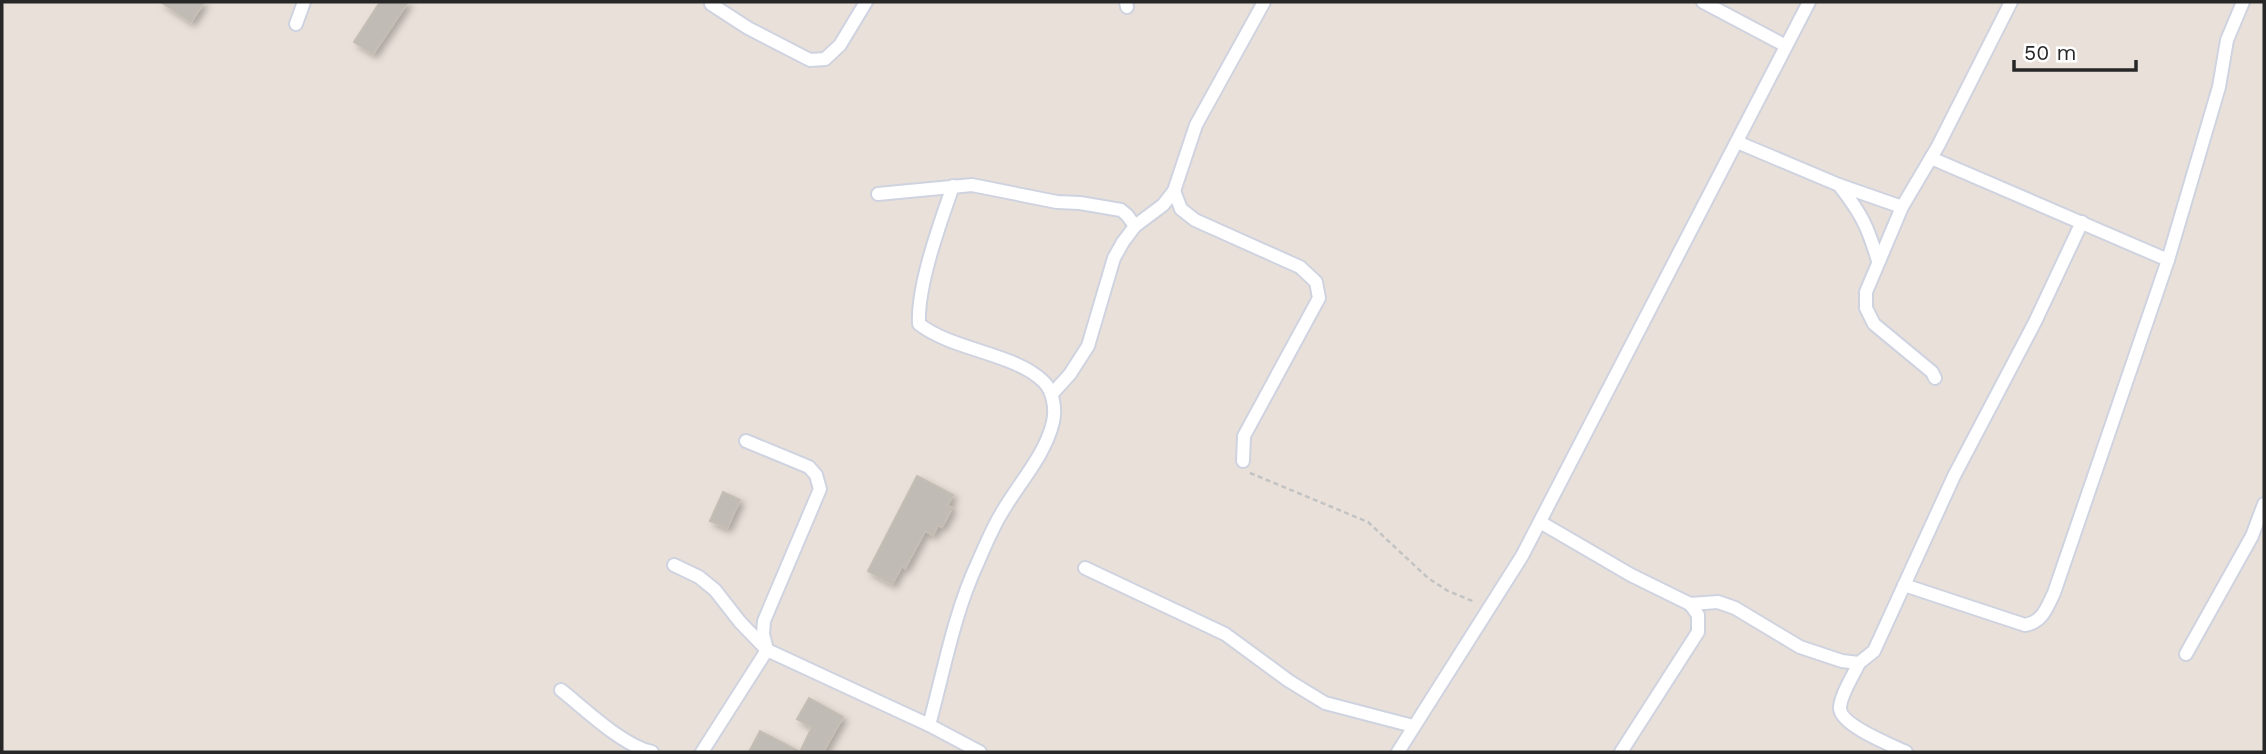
<svg xmlns="http://www.w3.org/2000/svg" width="2266" height="754" viewBox="0 0 2266 754" font-family="'Work Sans',sans-serif">
<defs>
<filter id="shadow"><feDropShadow dx="4" dy="4" stdDeviation="3.5" flood-color="#0004"/></filter>
</defs>
<rect width="100%" height="100%" fill="#e9e1d9"/>
<!-- building -->
<g fill="#c1bbb6" stroke="#c4bdb3" stroke-width="2" filter="url(#shadow)">
<polygon points="161,2 204,2 191,22"/>
<polygon points="380,2 408,2 373,54 354,42"/>
<polygon points="917,476 953,495 947,506 952,508 942,527 938,525 933,535 925,531 905,568 902,566 892,584 868,571"/>
<polygon points="723,492 740,500 727,528 710,521"/>
<polygon points="809,698 843,717 823,752 749,752 760,731 800,752 812,727 797,719"/>
</g>
<g fill="none" stroke-linecap="round" stroke-linejoin="round">
<defs>
<g id="minor">
<polyline points="1126,2 1127,7"/>
<polyline points="1703,2 1786,46"/>
<polyline points="711,4 748,28 810,60 825,59 840,45 866,2"/>
<polyline points="296,24 304,2"/>
<polyline points="1737,142 1839,185 1902,207"/>
<polyline points="1931,158 2168,260"/>
<path d="M1839,185C1861,213 1868,227 1878,261"/>
<polyline points="1174,191 1181,209 1195,220 1300,267 1316,282 1319,298 1244,436 1243,461"/>
<polyline points="878,194 972,185 1057,202 1080,203 1121,210 1127,215 1135,226"/>
<polyline points="1935,378 1932,372 1874,324 1866,308 1866,292 1902,207 1938,146 2011,2"/>
<polyline points="1052,394 1070,374 1088,346 1114,258 1123,242 1135,226 1163,205 1174,191 1196,125 1264,2"/>
<polyline points="1540,522 1631,575 1690,604 1698,615 1698,632 1621,752"/>
<polyline points="674,565 699,577 715,590 740,622 767,650 929,725 980,752"/>
<polyline points="1085,568 1225,634 1289,681 1325,703 1413,726"/>
<path d="M1904,585L2025,625C2043,622 2047,607 2054,593L2168,260L2219,87L2227,40L2243,2"/>
<polyline points="1690,604 1718,602 1735,608 1800,647 1842,661 1859,663 1874,651 1954,476 2035,322 2082,222"/>
<polyline points="2186,654 2252,536 2264,504"/>
<path d="M1859,663C1854,674 1840,696 1840,708C1840,725 1891,745 1906,752"/>
<path d="M561,690C585,709 623,746 652,752"/>
<path d="M929,725C944,671 954,613 978,562C985,546 992,529 1001,514C1018,484 1045,456 1053,422C1056,409 1053,391 1044,382C1015,353 954,351 919,324C917,286 940,223 953,186"/>
<polyline points="702,752 767,650 763,634 764,621 820,489 816,475 809,467 746,441"/>
<polyline points="1398,752 1522,556 1809,2"/>
</g>
</defs>
<!-- minor casing -->
<use href="#minor" stroke="#cfd3e0" stroke-width="16"/>
<!-- path -->
<polyline stroke="#c3c3c3" stroke-width="2.5" stroke-dasharray="5 3.5" stroke-linecap="butt" points="1250,473 1368,522 1428,578 1448,591 1475,602"/>
<!-- minor -->
<use href="#minor" stroke="#fff" stroke-width="12"/>
</g>
<!-- border -->
<rect width="2266" height="754" fill="none" stroke="#272727" stroke-width="7"/>
<!-- scale -->
<path d="M2014 60v10h122v-10" fill="none" stroke="#272727" stroke-width="3.5"/>
<text x="2024" y="60" font-size="21" fill="#272727" stroke="#ffffff" stroke-width="5" paint-order="stroke">50 m</text>
</svg>
